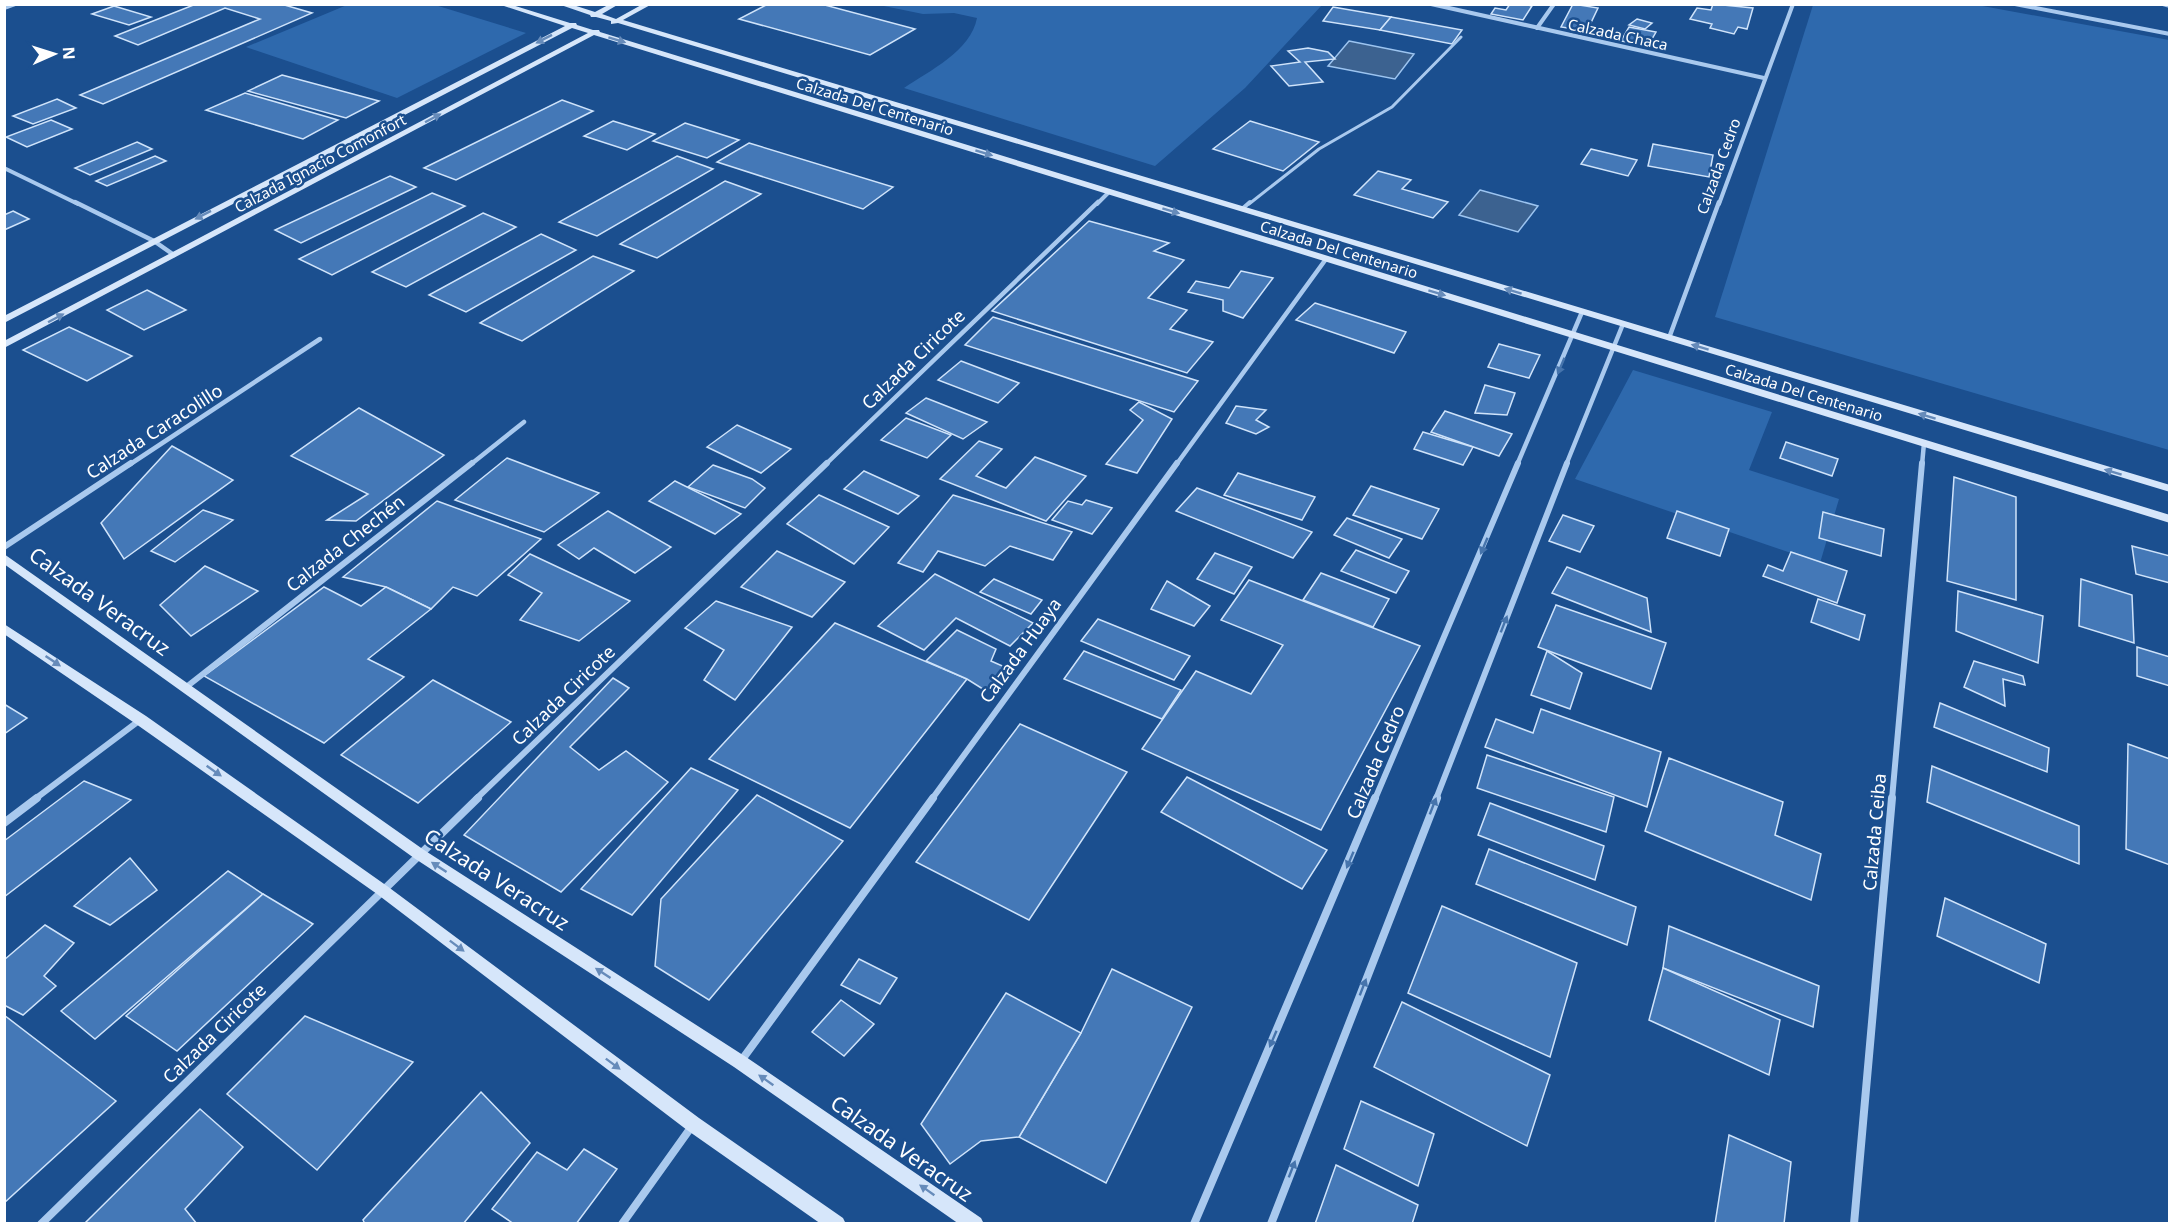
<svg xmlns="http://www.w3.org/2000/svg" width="2174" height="1228" viewBox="0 0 2174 1228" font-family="'Noto Sans',sans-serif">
<rect width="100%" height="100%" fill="#1b4f8f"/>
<!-- green -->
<g fill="#2e69ad">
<polygon points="347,5 435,5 526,33 397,98 246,47"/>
<path d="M879,5L1322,4V5L1245,88L1155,166L904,88C929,71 971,51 977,18L954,13L923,14Z"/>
<polygon points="1813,5 1977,5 2169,40 2169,450 1715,317"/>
<polygon points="1633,370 1772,412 1749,470 1839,499 1820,563 1575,479"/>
</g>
<!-- water -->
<g fill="#3c6290" stroke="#9cc4f0" stroke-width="1.5">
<polygon points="1349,41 1414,54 1395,79 1328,66"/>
<polygon points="1480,190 1538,206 1518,232 1459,215"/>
</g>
<!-- building -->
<g fill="#4478b7" stroke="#cfe3fa" stroke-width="1.5">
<polygon points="196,4 281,4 312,13 103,104 80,95 260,19 225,8 138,45 115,36"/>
<polygon points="768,4 821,4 915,29 870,55 739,19"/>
<polygon points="1510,4 1524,4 1532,6 1523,20 1491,14 1495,8 1506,10"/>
<polygon points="1573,4 1598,8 1587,31 1561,27"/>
<polygon points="1713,4 1753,8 1747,29 1738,27 1734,34 1710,28 1712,24 1690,19 1697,8 1711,10"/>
<polygon points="114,6 151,17 129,25 92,14"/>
<polygon points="1333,7 1391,17 1380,30 1323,21"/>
<polygon points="1391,17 1462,30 1452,44 1380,30"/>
<polygon points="1637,19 1652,23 1645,29 1629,25"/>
<polygon points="1629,27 1656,32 1648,46 1621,41"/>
<polygon points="1308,48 1328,52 1335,59 1305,62 1323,82 1289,86 1271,66 1300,62 1288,51"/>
<polygon points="282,75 379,101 346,118 248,91"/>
<polygon points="245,93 338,120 303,139 206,110"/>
<polygon points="57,99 76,108 33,124 13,116"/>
<polygon points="562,100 593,111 456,180 424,168"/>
<polygon points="51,120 72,129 27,147 6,137"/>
<polygon points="613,121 655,134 627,150 584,136"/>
<polygon points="1250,121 1319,142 1283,171 1213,149"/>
<polygon points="685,123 739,140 707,158 653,141"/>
<polygon points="137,142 152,149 90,175 75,168"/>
<polygon points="749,143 893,187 863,209 717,162"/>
<polygon points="1653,144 1713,155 1709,177 1648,166"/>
<polygon points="1591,149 1637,160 1628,176 1581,164"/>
<polygon points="155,156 166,161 107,186 96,181"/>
<polygon points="677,156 713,169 597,236 559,222"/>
<polygon points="1378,171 1411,180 1402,189 1448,202 1433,218 1354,195"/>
<polygon points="390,176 416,187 301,243 275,230"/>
<polygon points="725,181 761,194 657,258 620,244"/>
<polygon points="432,193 465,206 332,275 299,259"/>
<polygon points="13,211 29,219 4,230 4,215"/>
<polygon points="483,213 516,227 406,287 372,272"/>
<polygon points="1089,221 1169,243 1154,251 1184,260 1148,298 1187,310 1170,329 1213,342 1187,373 992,311"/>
<polygon points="541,234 576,250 466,312 429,295"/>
<polygon points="593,256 634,271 522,341 480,323"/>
<polygon points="1241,271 1273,278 1243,318 1223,311 1223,300 1188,292 1196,281 1229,288"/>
<polygon points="147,290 186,310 144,330 107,310"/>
<polygon points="1315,303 1406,332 1394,353 1296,320"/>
<polygon points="993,317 1198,381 1174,412 965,345"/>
<polygon points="69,327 132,356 87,381 23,350"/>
<polygon points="1499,344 1540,355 1529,378 1488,367"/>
<polygon points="961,361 1019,383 998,403 938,380"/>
<polygon points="1485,385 1515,393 1507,415 1475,413"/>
<polygon points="926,398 987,422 963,439 906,413"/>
<polygon points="1139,402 1172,419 1137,473 1106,464 1143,420 1130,410"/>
<polygon points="1236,406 1266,410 1256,420 1269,427 1256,434 1226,423"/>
<polygon points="359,408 444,455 356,521 327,520 368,494 291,456"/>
<polygon points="1445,411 1512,434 1499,456 1431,432"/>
<polygon points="906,418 951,435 927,458 881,440"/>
<polygon points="737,425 791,449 761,473 707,447"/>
<polygon points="1423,432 1473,447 1463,465 1414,449"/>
<polygon points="979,441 1002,449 976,476 1006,488 1035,457 1086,476 1046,521 940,479"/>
<polygon points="1786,442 1838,459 1832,476 1780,458"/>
<polygon points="172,446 233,480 124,559 101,523"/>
<polygon points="507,458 599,493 544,532 455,500"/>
<polygon points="713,465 752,479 765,488 745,508 688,487"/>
<polygon points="864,471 919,496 898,514 844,489"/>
<polygon points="1238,473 1315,497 1302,520 1224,495"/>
<polygon points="1954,477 2016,497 2016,600 1947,581"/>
<polygon points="675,481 741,514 715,534 649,501"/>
<polygon points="1371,486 1439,509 1422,539 1353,515"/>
<polygon points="1197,488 1312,532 1293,558 1176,511"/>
<polygon points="819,495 889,527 854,564 787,524"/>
<polygon points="953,495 1072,532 1053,560 1010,546 985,566 938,551 923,572 898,563"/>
<polygon points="1086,500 1112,508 1092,534 1052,520 1068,501 1082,505"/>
<polygon points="437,501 541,539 477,596 453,587 431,609 386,587 343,577"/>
<polygon points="203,510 233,520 175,562 151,551"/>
<polygon points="608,511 671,547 635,573 594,548 579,559 558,545"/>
<polygon points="1677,511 1729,529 1720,556 1667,538"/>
<polygon points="1823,512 1884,529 1881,556 1819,538"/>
<polygon points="1563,515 1594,526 1580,552 1549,541"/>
<polygon points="1347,518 1402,539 1389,558 1334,535"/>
<polygon points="2132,546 2170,556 2170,583 2136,574"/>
<polygon points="1356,550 1409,571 1396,593 1341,571"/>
<polygon points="777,551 845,582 812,617 741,587"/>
<polygon points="1791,552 1847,571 1837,603 1763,576 1768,565 1783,571"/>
<polygon points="1215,553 1252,567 1234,594 1197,579"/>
<polygon points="530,554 630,601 579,641 520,620 542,593 508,575"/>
<polygon points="205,566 258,591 191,636 160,605"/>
<polygon points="1567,567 1647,598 1651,632 1552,593"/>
<polygon points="1321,573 1389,599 1373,627 1303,600"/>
<polygon points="935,574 1033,623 1010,646 956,618 924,650 878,626"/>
<polygon points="994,579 1042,600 1031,614 980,592"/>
<polygon points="2081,579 2132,595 2134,643 2079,626"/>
<polygon points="1249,580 1420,646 1321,830 1142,749 1196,671 1251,694 1283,645 1221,620"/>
<polygon points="1167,581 1210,606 1194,626 1151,609"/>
<polygon points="324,587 361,606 386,587 431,609 368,659 404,677 324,743 204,676"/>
<polygon points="1958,591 2043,616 2038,663 1956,631"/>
<polygon points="1818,599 1865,615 1859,640 1811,622"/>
<polygon points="716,601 792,627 735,700 704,680 724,650 685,628"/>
<polygon points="1556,605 1666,643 1651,689 1538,647"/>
<polygon points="1098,619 1190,656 1174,680 1081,641"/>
<polygon points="835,623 967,679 850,828 709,759"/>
<polygon points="957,630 996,649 991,661 1007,668 986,691 967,679 926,661"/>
<polygon points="2137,647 2170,657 2170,686 2137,676"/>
<polygon points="1084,651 1181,690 1162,719 1064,679"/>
<polygon points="1547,651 1582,673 1570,709 1531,695"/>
<polygon points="1974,661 2023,676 2025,685 2003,679 2005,706 1964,687"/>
<polygon points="613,678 629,688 570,747 599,770 626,751 668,782 561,892 464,835"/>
<polygon points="433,680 511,722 418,803 341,755"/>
<polygon points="1940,703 2049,748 2047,772 1934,727"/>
<polygon points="4,704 27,718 4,734"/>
<polygon points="1541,709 1661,752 1647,807 1485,747 1496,719 1533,733"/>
<polygon points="1020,724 1127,772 1029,920 916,862"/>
<polygon points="2128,744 2170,759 2170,865 2126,849"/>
<polygon points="1487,755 1614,797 1606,832 1477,788"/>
<polygon points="1669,758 1783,802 1775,835 1821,854 1811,900 1645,831"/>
<polygon points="1932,766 2079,826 2079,864 1927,802"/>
<polygon points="691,768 738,790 632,915 581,889"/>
<polygon points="1187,777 1327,850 1302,889 1161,812"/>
<polygon points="84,781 131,800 4,897 4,841"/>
<polygon points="757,795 843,841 709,1000 655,966 661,899"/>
<polygon points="1490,803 1604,846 1595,880 1478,835"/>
<polygon points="1489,849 1636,907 1627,945 1476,884"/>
<polygon points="130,858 157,890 110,925 74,906"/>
<polygon points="228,871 263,894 95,1039 61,1011"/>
<polygon points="263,894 313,924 177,1051 126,1016"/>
<polygon points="1945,898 2046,944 2039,983 1937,936"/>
<polygon points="1442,906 1577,963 1550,1057 1408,993"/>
<polygon points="45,925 74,943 44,976 56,986 23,1015 4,1005 4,960"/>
<polygon points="1669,926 1819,986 1813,1027 1663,968"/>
<polygon points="859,959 897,978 880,1004 841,985"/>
<polygon points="1663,968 1780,1020 1769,1075 1649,1020"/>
<polygon points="1112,969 1192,1007 1106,1183 1019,1137 1081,1033"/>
<polygon points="1006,993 1081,1033 1019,1137 981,1141 950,1164 921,1124"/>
<polygon points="841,1000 874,1024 844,1056 812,1032"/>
<polygon points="1402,1002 1550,1075 1527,1146 1374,1067"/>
<polygon points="4,1015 116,1101 4,1203"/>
<polygon points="305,1016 413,1062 317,1170 227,1094"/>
<polygon points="481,1092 530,1143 463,1224 365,1224 363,1220"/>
<polygon points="1361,1101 1434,1134 1418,1186 1344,1149"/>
<polygon points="200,1109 243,1147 185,1209 197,1224 84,1224"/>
<polygon points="1729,1135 1791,1162 1784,1224 1715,1224"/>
<polygon points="584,1149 617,1169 576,1224 514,1224 492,1209 537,1152 567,1170"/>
<polygon points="1336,1165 1418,1205 1412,1224 1315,1224"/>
</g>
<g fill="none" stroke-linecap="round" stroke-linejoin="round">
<!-- lane-far1 -->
<polyline stroke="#a9c9ee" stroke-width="3" points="1249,204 1319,149 1392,107 1461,37"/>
<!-- lane -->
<polyline stroke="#a9c9ee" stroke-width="4" points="1242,209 1250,202"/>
<!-- street-far3 -->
<g stroke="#a9c9ee" stroke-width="4">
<polyline points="1431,4 1764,78"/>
<polyline points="2015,4 2170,34"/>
<polyline points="2163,4 2170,6"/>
<polyline points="4,8 15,4"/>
<polyline points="1537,28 1554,4"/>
<polyline points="4,168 78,204"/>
<polyline points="1097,204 1109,192"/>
<polyline points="1719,204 1793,4"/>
</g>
<!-- street-far2 -->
<g stroke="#a9c9ee" stroke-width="4.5">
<polyline points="75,202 154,241 174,255"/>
<polyline points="1669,338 1719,202"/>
<polyline points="129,465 320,339"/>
<polyline points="470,465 524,422"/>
<polyline points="825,465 1098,202"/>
<polyline points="1176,465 1326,259"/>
<polyline points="1517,465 1582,312"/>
<polyline points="1566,465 1623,324"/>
<polyline points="1922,465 1924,443"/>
</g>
<!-- street-far1 -->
<g stroke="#a9c9ee" stroke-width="6">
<polyline points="4,547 131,463"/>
<polyline points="185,688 472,463"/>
<polyline points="35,799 140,720"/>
<polyline points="476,799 827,463"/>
<polyline points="932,799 1177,463"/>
<polyline points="1375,799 1518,463"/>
<polyline points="1436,799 1567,463"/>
<polyline points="1892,799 1922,463"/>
</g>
<!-- street -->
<g stroke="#a9c9ee" stroke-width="8">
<polyline points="4,823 37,798"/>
<polyline points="741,1061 933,798"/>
<polyline points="41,1224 478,798"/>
<polyline points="622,1224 692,1126"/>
<polyline points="1194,1224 1375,798"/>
<polyline points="1271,1224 1437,798"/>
<polyline points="1854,1224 1892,798"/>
</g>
<!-- secondary -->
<g fill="#d6e6fa" fill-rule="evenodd">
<polygon points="498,4 509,4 570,23 576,23 577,25 593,30 599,30 600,32 2170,515 2170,523 594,35 4,348 4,341 588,33 572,28 4,323 4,316 565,26"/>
<polygon points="558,4 570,4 595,12 610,4 619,4 602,14 616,19 643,4 652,4 623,20 2170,485 2170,492 618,23 611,24 611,21 596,17 591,17 590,15"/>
<polygon points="4,554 424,850 746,1057 981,1218 984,1224 959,1224 734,1067 414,858 4,564"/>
<polygon points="4,624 146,716 387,886 699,1118 843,1218 846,1224 821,1224 687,1130 377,894 136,724 4,634"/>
</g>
</g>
<!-- one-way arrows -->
<defs><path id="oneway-solid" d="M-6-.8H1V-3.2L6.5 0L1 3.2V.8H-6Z" transform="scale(1.5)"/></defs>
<g fill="#668bba">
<use href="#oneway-solid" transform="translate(544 39) rotate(153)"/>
<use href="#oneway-solid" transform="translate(617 40) rotate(17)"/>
<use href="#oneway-solid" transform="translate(433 118) rotate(-28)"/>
<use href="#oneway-solid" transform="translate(984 153) rotate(17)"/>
<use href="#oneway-solid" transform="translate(1171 211) rotate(17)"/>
<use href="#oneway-solid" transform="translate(203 215) rotate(153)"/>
<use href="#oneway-solid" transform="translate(1513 291) rotate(-163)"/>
<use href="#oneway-solid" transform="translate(1437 293) rotate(17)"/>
<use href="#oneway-solid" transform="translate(56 318) rotate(-28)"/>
<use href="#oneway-solid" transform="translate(1700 347) rotate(-163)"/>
<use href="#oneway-solid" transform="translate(1927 416) rotate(-163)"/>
<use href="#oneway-solid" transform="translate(2113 472) rotate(-163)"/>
<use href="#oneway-solid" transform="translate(53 661) rotate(34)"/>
<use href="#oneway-solid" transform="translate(214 771) rotate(35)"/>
<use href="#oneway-solid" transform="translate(439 867) rotate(-147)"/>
<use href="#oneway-solid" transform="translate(457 946) rotate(37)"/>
<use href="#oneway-solid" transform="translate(603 973) rotate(-147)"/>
<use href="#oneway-solid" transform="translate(613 1064) rotate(37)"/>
<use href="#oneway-solid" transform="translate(766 1080) rotate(-145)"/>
<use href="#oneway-solid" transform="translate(927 1190) rotate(-145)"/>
</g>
<g fill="#4674ac">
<use href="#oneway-solid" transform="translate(1561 366) rotate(113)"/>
<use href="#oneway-solid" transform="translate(1484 546) rotate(113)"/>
<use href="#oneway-solid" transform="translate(1504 624) rotate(-69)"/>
<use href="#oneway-solid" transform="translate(1433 806) rotate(-69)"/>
<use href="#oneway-solid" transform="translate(1350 860) rotate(113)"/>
<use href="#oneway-solid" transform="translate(1363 987) rotate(-69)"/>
<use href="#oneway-solid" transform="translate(1273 1039) rotate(113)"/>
<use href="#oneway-solid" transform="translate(1292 1169) rotate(-69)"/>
</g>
<g text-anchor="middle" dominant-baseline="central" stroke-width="5" stroke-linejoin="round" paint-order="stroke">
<!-- far-street labels -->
<g font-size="15" fill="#fff" stroke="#1b4f8f">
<text transform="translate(1618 34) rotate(12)">Calzada Chaca</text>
<text transform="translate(875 106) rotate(17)">Calzada Del Centenario</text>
<text transform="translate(320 163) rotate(-28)">Calzada Ignacio Comonfort</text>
<text transform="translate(1718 166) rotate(-70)">Calzada Cedro</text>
<text transform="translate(1339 249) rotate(17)">Calzada Del Centenario</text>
<text transform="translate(1804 392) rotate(17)">Calzada Del Centenario</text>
</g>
<!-- street labels -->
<g font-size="18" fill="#fff" stroke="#1b4f8f">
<text transform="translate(913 359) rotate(-44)">Calzada Ciricote</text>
<text transform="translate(154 431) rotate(-33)">Calzada Caracolillo</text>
<text transform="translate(345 543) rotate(-38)">Calzada Chechén</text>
<text transform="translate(1020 650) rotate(-54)">Calzada Huaya</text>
<text transform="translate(563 695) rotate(-44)">Calzada Ciricote</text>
<text transform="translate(1375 762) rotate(-67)">Calzada Cedro</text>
<text transform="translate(1874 832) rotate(-85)">Calzada Ceiba</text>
<text transform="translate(214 1033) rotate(-44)">Calzada Ciricote</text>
</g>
<!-- near-street labels -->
<g font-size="21" fill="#fff" stroke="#1b4f8f">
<text transform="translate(100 601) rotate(36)">Calzada Veracruz</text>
<text transform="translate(497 879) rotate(33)">Calzada Veracruz</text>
<text transform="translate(902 1148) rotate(35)">Calzada Veracruz</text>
</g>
</g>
<!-- border -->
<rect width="2174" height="1228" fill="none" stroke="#ffffff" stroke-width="12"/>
<!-- north arrow -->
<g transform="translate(54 54) rotate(87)" stroke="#1b4f8f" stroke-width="4.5" paint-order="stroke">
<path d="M0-4.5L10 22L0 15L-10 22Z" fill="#ffffff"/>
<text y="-9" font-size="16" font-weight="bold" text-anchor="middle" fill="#ffffff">N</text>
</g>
</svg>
